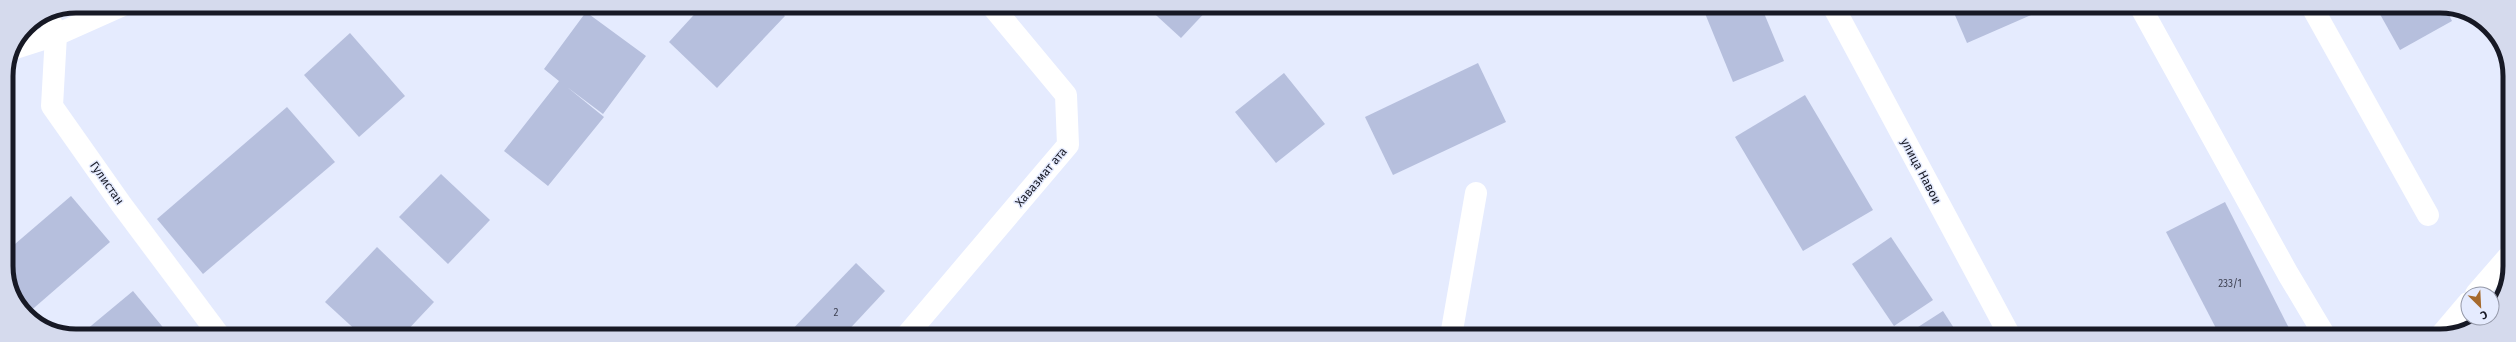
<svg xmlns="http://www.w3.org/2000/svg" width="2516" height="342" viewBox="0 0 2516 342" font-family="'Fira Sans',sans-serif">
<rect width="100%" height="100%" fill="#e5ebfe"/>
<!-- building -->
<g fill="#b6bfdd">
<polygon points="702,6 774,6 785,16 717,88 669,42"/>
<polygon points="1146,6 1211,6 1181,38"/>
<polygon points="1702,6 1761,6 1784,61 1733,82"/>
<polygon points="1951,6 2052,6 1967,43"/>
<polygon points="2376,7 2445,7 2452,21 2400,50"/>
<polygon points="586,12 646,56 603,114 567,87 604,117 548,186 504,151 559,81 544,69"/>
<polygon points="350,33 405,96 359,137 304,75"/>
<polygon points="1478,63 1506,122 1393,175 1365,117"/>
<polygon points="1284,73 1325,124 1276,163 1235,112"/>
<polygon points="1805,95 1873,210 1803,251 1735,137"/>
<polygon points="287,107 335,162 203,274 157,219"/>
<polygon points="441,174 490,220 448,264 399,217"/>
<polygon points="71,196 110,242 27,314 8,284 8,250"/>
<polygon points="2225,202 2293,336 2220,336 2166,232"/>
<polygon points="1891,237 1933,300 1894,326 1852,264"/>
<polygon points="377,247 434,302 402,336 361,335 325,302"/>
<polygon points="856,263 885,291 843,336 786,336"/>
<polygon points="133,291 166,331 160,335 80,335"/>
<polygon points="1943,311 1959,336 1904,336"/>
</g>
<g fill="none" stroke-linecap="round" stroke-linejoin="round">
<!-- minor -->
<g stroke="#fff" stroke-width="22">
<polyline points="1833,6 2010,336"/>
<polyline points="2140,6 2288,274 2325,336"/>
<polyline points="2312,7 2428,215"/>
<polyline points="47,13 56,35 52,106 121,204 219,335"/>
<polyline points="12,49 56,35 121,6"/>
<polyline points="2476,294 2509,256"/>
<polyline points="906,336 1068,145 1066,95 992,6"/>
<polyline points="1451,336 1476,193"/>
<polyline points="2440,336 2468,303"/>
</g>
</g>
<g text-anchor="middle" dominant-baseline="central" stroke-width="3" stroke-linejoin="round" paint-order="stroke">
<!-- number labels -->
<g font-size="10" fill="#3f4253">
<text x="2230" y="284">233/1</text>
<text x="836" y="313">2</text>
</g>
<!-- street labels -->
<g font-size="12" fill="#171925" stroke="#e5ebfe">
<text transform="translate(1921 171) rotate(62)">улица Навои</text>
<text transform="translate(1041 177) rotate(-50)">Хавазмат ата</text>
<text transform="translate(107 183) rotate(55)">Гулистан</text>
</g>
</g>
<!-- crop -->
<path d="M0 0H2516V342H0ZM76 13H2440A63 63 0 0 1 2503 76V266A63 63 0 0 1 2440 329H76A63 63 0 0 1 13 266V76A63 63 0 0 1 76 13Z" fill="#d5daed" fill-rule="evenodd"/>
<path fill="none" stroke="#171925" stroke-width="5" d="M76 13H2440A63 63 0 0 1 2503 76V266A63 63 0 0 1 2440 329H76A63 63 0 0 1 13 266V76A63 63 0 0 1 76 13Z"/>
<!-- north arrow -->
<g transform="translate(2480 306) rotate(156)"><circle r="19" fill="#e5ebfe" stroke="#9397a7"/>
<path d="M0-3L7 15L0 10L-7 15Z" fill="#a66a2d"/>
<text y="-6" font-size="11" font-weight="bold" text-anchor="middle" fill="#171925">С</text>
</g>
</svg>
